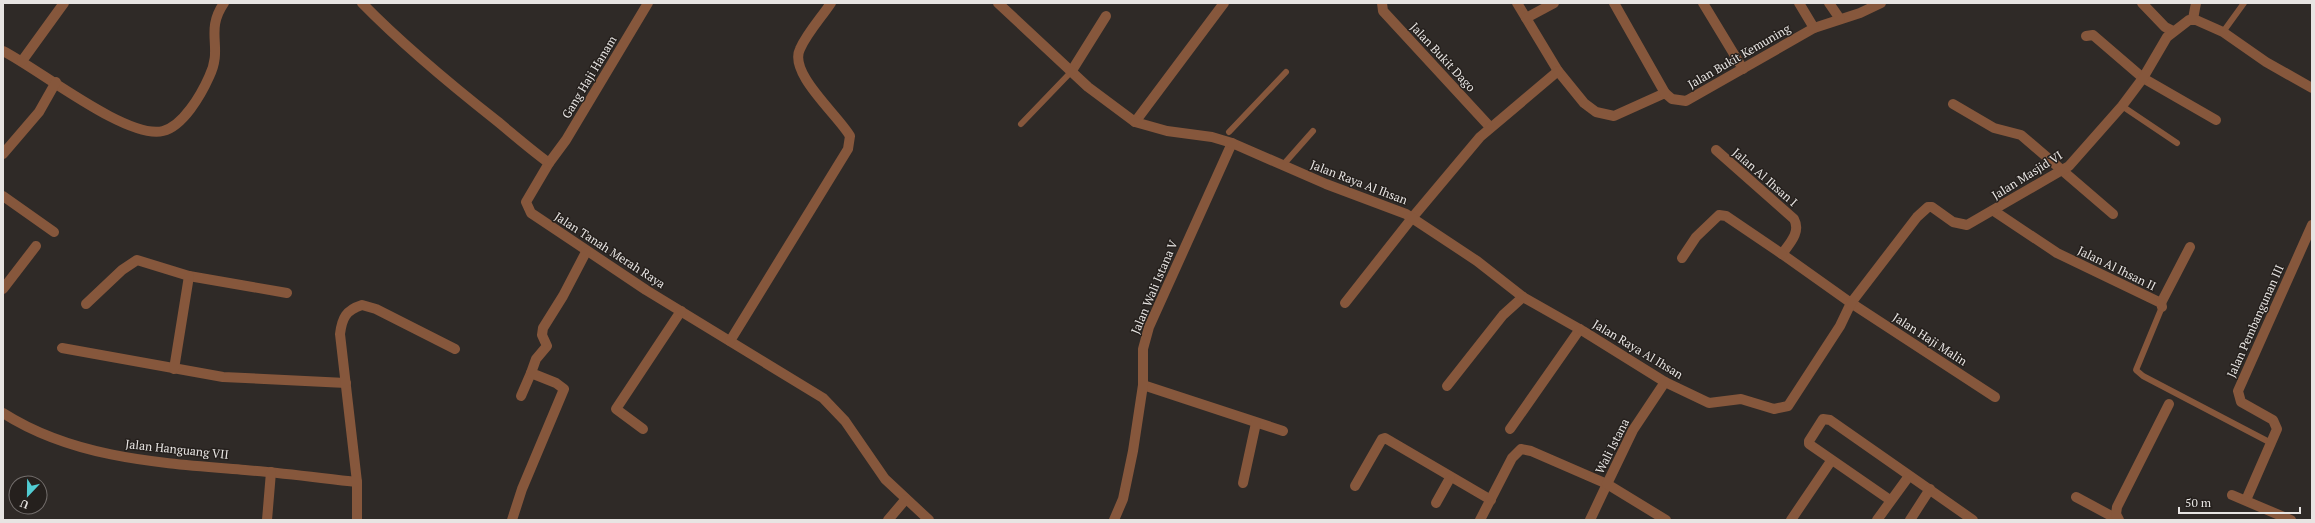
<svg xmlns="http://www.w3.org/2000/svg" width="2315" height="523" viewBox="0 0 2315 523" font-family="'PT Serif',serif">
<rect width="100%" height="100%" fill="#2f2a27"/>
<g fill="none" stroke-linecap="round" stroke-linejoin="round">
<!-- service -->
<g stroke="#86573c" stroke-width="6">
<polyline points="2223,32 2244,3"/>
<polyline points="2122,106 2177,143"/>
<polyline points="1021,124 1071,72"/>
<polyline points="1229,132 1286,72"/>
<polyline points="1283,165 1313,131"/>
<polyline points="2162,307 2136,370 2143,376 2271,443"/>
</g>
<!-- minor -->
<g stroke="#86573c" stroke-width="10">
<path d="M362,3C404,46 450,84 497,121C514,135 531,150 549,163L526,202L531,213L646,290L823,398L845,421L885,479L929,520"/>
<polyline points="1382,3 1383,11 1490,127"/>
<polyline points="1517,3 1558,71 1584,103 1596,112 1614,116 1665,93 1672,99 1686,101 1814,28 1860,13 1881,3"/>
<polyline points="1614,3 1665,93"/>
<polyline points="1703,3 1743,69"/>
<polyline points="1799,3 1814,28"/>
<polyline points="1829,3 1840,19"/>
<polyline points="2142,3 2165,27 2173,31"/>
<polyline points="1526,18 1554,3"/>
<polyline points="2193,19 2196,3"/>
<polyline points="2086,36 2093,35 2143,78 2216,120"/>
<path d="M3,51C39,69 127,140 163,131C183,126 201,95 209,77C224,47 204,32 224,3"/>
<polyline points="22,61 64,3"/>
<polyline points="1071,72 1106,16"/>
<polyline points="1953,104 1994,128 2021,135 2113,214"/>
<polyline points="1135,122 1224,3"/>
<path d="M1716,150L1794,219C1801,232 1790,243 1782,254L1851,303L1995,397"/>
<polyline points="3,154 39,112 56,82"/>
<polyline points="549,163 566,140 648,3"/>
<polyline points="3,196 54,232"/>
<polyline points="1994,211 2057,253 2161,303 2162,307"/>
<polyline points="1682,258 1696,237 1719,215 1726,216 1782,254"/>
<polyline points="3,289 36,246"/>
<polyline points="1345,303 1412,218 1480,137 1558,71"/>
<polyline points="2161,303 2190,247"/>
<polyline points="86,304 122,270 137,260 189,276 287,293"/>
<path d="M730,341L848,149L850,136C838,115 788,73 800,49C807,33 821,18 831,3"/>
<polyline points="62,348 223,377 346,383"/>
<polyline points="174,369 189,276"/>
<polyline points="1665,382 1709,403 1741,399 1774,409 1788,406 1840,326 1851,303 1917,217 1928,207 1932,207 1953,222 1967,225 2069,166 2122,106 2143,78 2167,37 2189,20 2196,20 2223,32 2266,62 2312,88"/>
<polyline points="1143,385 1283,431"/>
<polyline points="1447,386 1503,315 1523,297"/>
<polyline points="521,396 531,373"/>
<path d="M3,413C75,459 162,463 245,470C283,473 320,478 357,482"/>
<polyline points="643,429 616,409 681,311"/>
<polyline points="1510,429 1580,329"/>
<polyline points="1243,483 1256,423"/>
<polyline points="1355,486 1382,439 1385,438 1491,500"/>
<polyline points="2232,495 2291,520"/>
<polyline points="2076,497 2117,519"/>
<polyline points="1890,500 1809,444 1809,441 1823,419 1830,420 1973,520"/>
<polyline points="2246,500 2277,429 2273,420 2241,402 2238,391 2312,225"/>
<polyline points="1436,503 1450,478"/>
<polyline points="267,520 271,472"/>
<path d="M357,520V482L340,334C342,318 346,310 362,305L376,309L455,349"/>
<polyline points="512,520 522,489 564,389 556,383 531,373 536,359 547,346 542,335 543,328 563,296 586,252"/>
<polyline points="888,520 905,500"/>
<polyline points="1114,520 1123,499 1133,451 1143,385 1143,349 1149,327 1232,143"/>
<polyline points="1480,520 1512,458 1521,449 1531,451 1607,484 1590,520"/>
<polyline points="1791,520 1831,461"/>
<polyline points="1877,520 1909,476"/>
<polyline points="1910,520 1930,489"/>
<polyline points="2119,520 2116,514 2117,507 2169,404"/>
</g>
<!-- tertiary -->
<polyline stroke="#86573c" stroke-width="10" points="998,3 1088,87 1135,122 1167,131 1212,137 1232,143 1326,184 1406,214 1477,261 1523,297 1583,331 1665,382 1633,430 1607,484 1666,520"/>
</g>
<g text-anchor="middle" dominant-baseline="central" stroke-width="3" stroke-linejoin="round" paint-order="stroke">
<!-- street labels -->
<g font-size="12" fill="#e7e4e2" stroke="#25201d">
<text transform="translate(1739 56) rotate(-30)">Jalan Bukit Kemuning</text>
<text transform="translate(1443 57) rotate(47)">Jalan Bukit Dago</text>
<text transform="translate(589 77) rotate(-59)">Gang Haji Hanam</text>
<text transform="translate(2027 175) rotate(-32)">Jalan Masjid VI</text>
<text transform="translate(1765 177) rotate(41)">Jalan Al Ihsan I</text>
<text transform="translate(1359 182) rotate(21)">Jalan Raya Al Ihsan</text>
<text transform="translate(610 250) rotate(33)">Jalan Tanah Merah Raya</text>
<text transform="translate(2117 268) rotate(26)">Jalan Al Ihsan II</text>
<text transform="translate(1154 287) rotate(-67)">Jalan Wali Istana V</text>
<text transform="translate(2255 321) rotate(-66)">Jalan Pembangunan III</text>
<text transform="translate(1930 339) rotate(33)">Jalan Haji Malin</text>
<text transform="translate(1638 349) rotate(31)">Jalan Raya Al Ihsan</text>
<text transform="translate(1612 446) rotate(-63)">Wali Istana</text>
<text transform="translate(177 449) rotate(6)">Jalan Hanguang VII</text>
</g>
</g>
<!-- border -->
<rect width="2315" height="523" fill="none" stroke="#e7e4e2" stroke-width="8"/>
<!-- north arrow -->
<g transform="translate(28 495) rotate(202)"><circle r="19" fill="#25201d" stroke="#736e6c"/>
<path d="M0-3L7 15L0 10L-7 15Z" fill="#51ccd2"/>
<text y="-6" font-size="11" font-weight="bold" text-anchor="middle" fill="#e7e4e2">U</text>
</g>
<!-- scale -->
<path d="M2179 507v6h121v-6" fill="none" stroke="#e7e4e2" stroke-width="2"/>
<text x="2185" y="507" font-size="12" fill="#e7e4e2" stroke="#25201d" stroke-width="3" paint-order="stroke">50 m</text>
</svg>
